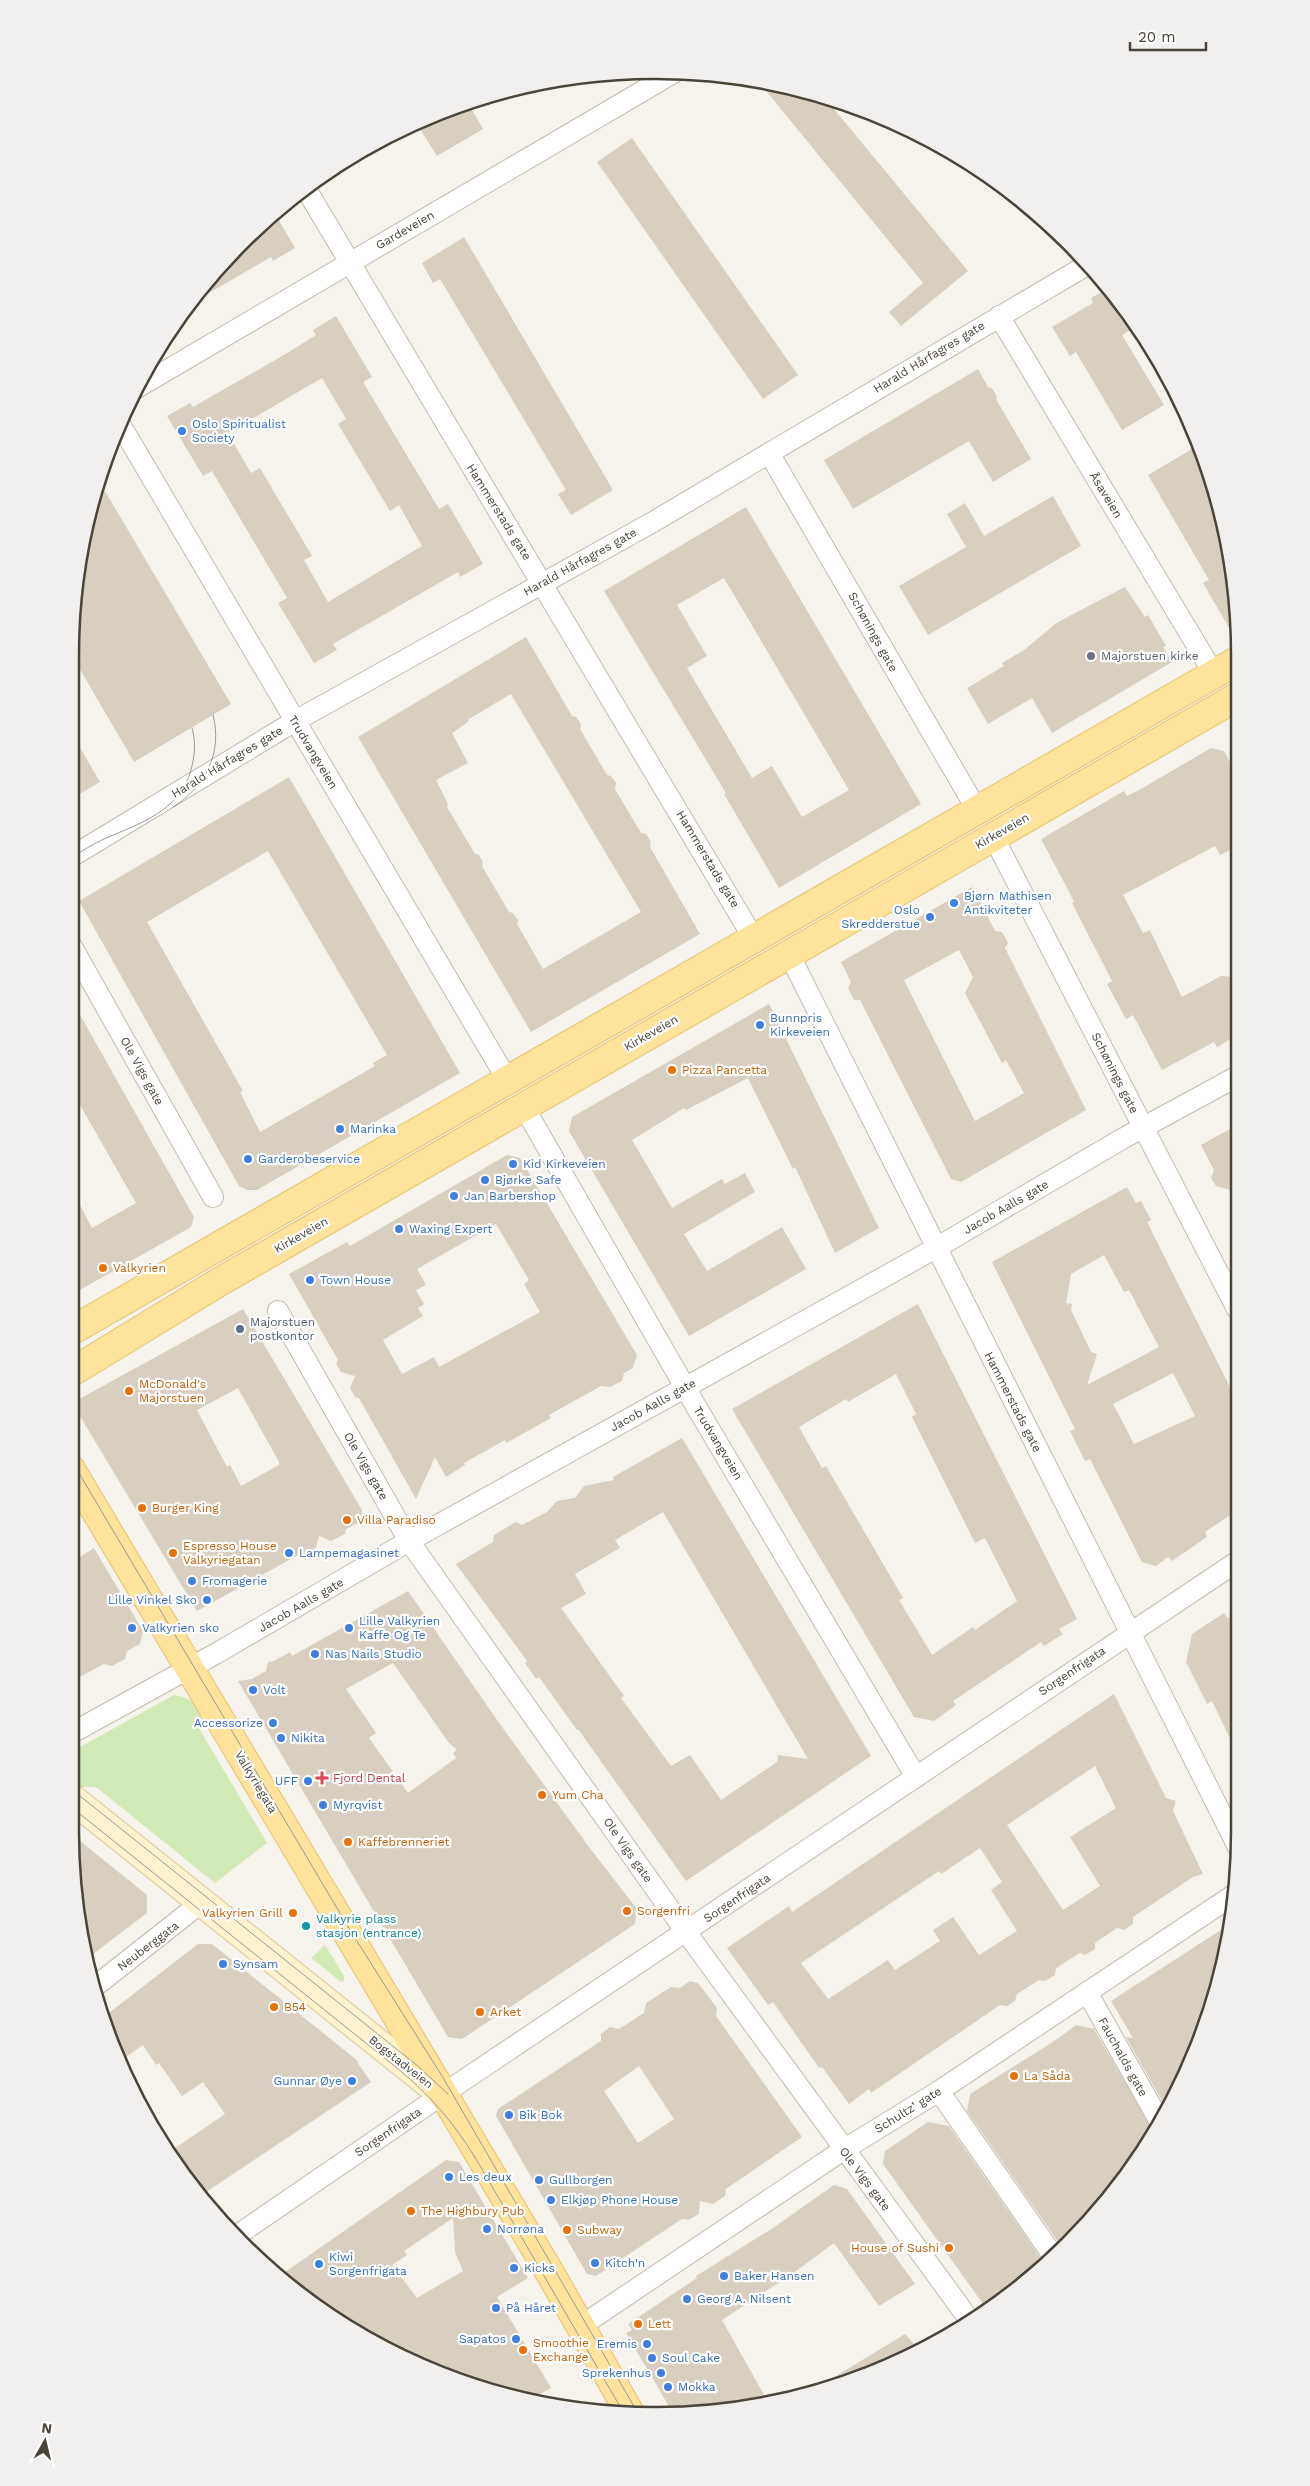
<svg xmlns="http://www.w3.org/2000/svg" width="1310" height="2486" viewBox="0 0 1310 2486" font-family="'Work Sans',sans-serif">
<rect width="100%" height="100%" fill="#f6f3ec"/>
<!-- green -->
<g fill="#d2eab5">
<path d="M174,1695C185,1696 203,1704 201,1718C201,1723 199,1725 200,1730L267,1843L215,1883L96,1787H80L70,1780V1754L73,1751Z"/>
<polygon points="325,1945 344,1976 344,1982 340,1981 311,1958"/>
</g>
<!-- building -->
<g fill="#d8cfc1" fill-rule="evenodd">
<polygon points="759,82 807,90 824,97 968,271 901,326 889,312 923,283"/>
<polygon points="467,101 483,129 437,156 417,124"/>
<polygon points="632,138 798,375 763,399 597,162"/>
<polygon points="274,212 295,248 273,261 271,257 197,300 194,296"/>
<polygon points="464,237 613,490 571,515 558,494 566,490 440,279 433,283 422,263"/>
<polygon points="1109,288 1119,299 1135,327 1122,335 1164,405 1122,430 1076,352 1070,356 1052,327 1093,303 1091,298"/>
<path d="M336,316L372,377L363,382L439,509L448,504L483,564L460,577L458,572L333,644L337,650L314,663L278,603L287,598L241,520L212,471L203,476L167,416L190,403L193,407L284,355L316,335L313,330ZM322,378L346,419L338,424L390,511L399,505L422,546L328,602L304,560L312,556L260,468L251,473L228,433Z"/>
<polygon points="978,369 988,387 992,388 997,397 996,399 1031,459 993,482 969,441 853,509 824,460"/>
<polygon points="1192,449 1207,473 1235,578 1235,638 1203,583 1209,580 1148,475"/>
<polygon points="99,481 231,704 134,762 71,654 71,617 90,504"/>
<polygon points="1053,496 1081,546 928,635 899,586 966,547 947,514 965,503 984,536"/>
<path d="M746,507L921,804L779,888L724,794L726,793L604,591ZM724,578L849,790L802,817L772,766L752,778L687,668L707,656L677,605Z"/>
<polygon points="1125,587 1145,617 1148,615 1166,646 1163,647 1172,662 1052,733 1032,698 988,724 967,688 1004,666 1002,663 1024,650 1058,622"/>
<path d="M526,637L572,716L576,717L581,724L580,729L607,775L611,776L616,783L615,789L641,833L646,834L651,842L650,847L700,934L531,1032L358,737ZM511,694L641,912L543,969L517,924L518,920L513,913L509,912L482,866L483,862L479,855L475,854L447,807L448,804L436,780L468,763L452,733L468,722L469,719Z"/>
<polygon points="71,732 100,782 71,799"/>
<polygon points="1211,748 1224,751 1236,774 1236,847 1220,855 1215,846 1123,895 1143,933 1150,930 1182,997 1221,976 1236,977 1236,1036 1217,1047 1214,1042 1162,1070 1133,1015 1126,1019 1107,984 1112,981 1072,903 1074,902 1066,886 1041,839 1124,791 1127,796 1141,789"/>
<path d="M289,777L460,1073L257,1190H247L239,1186L79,901ZM268,851L387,1055L373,1063L375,1066L260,1132L240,1092L243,1091L147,922Z"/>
<path d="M972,887L995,931L1002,932L1008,943L1005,948L1086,1110L961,1182L951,1179L860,1000H854L848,988L851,982L841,962ZM959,950L973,977L965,993L1002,1063L1006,1060L1024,1093L975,1121L904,980Z"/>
<polygon points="71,999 194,1217 191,1227 71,1295 71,1188 92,1228 136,1203 71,1089"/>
<polygon points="769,1004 879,1228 835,1253 795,1167 793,1169 748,1078 686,1110 684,1108 632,1140 672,1208 722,1179 725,1184 745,1173 755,1192 684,1234 707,1271 782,1227 806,1269 689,1336 569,1131 572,1117"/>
<polygon points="1237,1125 1237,1192 1216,1186 1211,1178 1214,1170 1201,1145"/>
<path d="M507,1155L520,1158L637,1355L633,1368L624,1373L622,1381L610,1387L601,1386L549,1415L551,1418L506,1443L505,1440L464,1463L465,1465L446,1477L435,1457L416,1499L359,1398L355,1397L350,1388L355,1376L341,1372L336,1363L338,1360L289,1274L347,1242L350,1246ZM496,1224L529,1280L524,1284L540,1312L439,1367L434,1357L402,1374L383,1340L423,1316L418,1308L424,1304L416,1290L426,1285L417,1269Z"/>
<path d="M1127,1187L1136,1203L1141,1201L1151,1220L1147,1222L1237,1401L1238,1510L1205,1532L1207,1537L1172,1561L1168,1557L1156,1566L1142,1562L1090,1459L1085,1461L1070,1431L1075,1429L992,1262ZM1104,1255L1124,1292L1129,1290L1159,1347L1087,1385L1097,1354L1091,1352L1071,1310L1072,1304L1066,1303L1071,1274ZM1173,1373L1195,1416L1134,1444L1113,1404Z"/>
<path d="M918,1304L1077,1619L1059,1629L1063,1634L1044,1646L1041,1642L953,1701L956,1705L934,1721L914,1717L732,1409ZM896,1374L916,1414L912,1417L975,1543L985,1538L1017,1601L975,1630L973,1627L932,1655L899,1600L903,1598L826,1466L822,1468L799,1427L846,1399L848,1402Z"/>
<path d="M243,1309L362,1510L360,1522L346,1529L345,1534L331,1541L319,1536L315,1550L302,1557L298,1555L197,1611L72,1403ZM238,1388L279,1462V1465L241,1486L230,1465L227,1467L197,1410Z"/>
<path d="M682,1438L871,1756L686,1881L578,1729L577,1730L539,1677L536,1679L525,1663L527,1661L456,1564L493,1542L494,1535L516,1522L522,1525L547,1512L557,1501L575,1498L584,1486L614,1480L613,1477ZM663,1512L808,1759L778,1755L777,1762L721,1800L690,1755L671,1766L621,1698L624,1696L561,1608L586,1594L575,1574L620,1548L615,1540Z"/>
<polygon points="94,1548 143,1631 140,1644 127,1651 125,1659 112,1666 104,1664 70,1682 70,1563"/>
<path d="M408,1591L497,1720L589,1847L637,1909L635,1924L462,2039L448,2037L238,1681L252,1679L266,1671L268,1662L274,1661L290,1652L292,1656ZM393,1663L449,1743L457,1750L453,1753L456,1758L408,1793L369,1738L376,1733L346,1689Z"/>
<polygon points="1238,1612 1238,1755 1212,1701 1207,1704 1186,1662 1192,1634 1224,1613 1228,1618"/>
<path d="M1114,1694L1166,1798L1176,1801L1173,1811L1203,1874L1193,1877L1133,1917V1924L1124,1930L1117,1928L1095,1943V1949L1085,1955L1080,1953L1056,1968L1055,1975L1045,1981L1039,1980L1017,1994L1015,2001L1007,2006L1000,2005L871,2093L869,2089L849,2104L822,2067L819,2068L773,2002L768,2005L727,1948L789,1906L792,1912ZM1095,1766L1116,1808L1070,1837L1100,1886L1063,1910L1007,1825ZM980,1848L1002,1882L991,1890L1017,1931L979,1955L953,1917L933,1930L940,1941L895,1970L888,1960L828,1999L801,1963L939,1871L941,1874Z"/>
<polygon points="70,1833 147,1895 147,1913 85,1960 81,1945"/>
<polygon points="1230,1924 1220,1982 1180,2090 1167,2110 1126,2037 1133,2038 1111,2001"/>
<polygon points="198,1944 212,1944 358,2061 357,2062 371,2082 200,2196 168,2153 225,2114 203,2082 182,2096 159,2063 156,2065 143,2045 120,2061 101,2019"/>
<path d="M690,1981L698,1983L717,2008L716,2016L802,2137L726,2189L725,2196L713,2204L700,2201L699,2214L688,2220L682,2219L596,2276L587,2274L496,2116L498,2109L601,2041V2034L610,2027L619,2029L644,2013L646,2003L671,1987L680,1988ZM639,2066L674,2119L638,2143L604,2091Z"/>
<polygon points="1076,2025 1094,2029 1154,2132 1119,2187 1063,2249 967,2111 970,2094 1056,2040"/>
<polygon points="928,2122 949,2126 1045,2264 988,2311 883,2164 885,2151"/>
<path d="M446,2160L459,2162L528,2278L497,2297L551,2388L529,2400L504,2396L431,2371L330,2318L278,2277ZM453,2218L455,2252L463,2271L417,2298L392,2265L407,2255L404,2251Z"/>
<polygon points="834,2185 847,2189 915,2284 879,2306 834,2243 792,2274 722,2320 768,2402 694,2415 674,2415 626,2333 632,2330 628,2324 697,2278 696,2276 773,2228"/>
<polygon points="905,2334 919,2350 879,2371 837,2386 833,2378"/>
</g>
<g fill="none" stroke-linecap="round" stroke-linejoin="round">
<defs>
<g id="street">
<polyline points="306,189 754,939"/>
<polyline points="999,316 1214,674"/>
<polyline points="135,389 675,72"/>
<polyline points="120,424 508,1081"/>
<polyline points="769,453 977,810"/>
<polyline points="993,836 1237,1309"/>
<polyline points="71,857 295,721 653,522 1087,265"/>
<polyline points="71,945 213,1197"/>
<polyline points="789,954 1239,1849"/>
<polyline points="524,1107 697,1408 916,1777"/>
<polyline points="278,1311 409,1541 686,1932 971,2322"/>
<polyline points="70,1734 217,1653 409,1541 936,1248 1122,1139 1236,1077"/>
<polyline points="93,1988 202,1902"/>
<polyline points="1087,1992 1160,2122"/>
<polyline points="939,2091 1054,2257"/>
<polyline points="236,2236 446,2092 1238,1561"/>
<polyline points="581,2326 843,2150 939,2091 1235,1894"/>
</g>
<polyline id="secondary" points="70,1797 443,2095"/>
<g id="primary">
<polyline points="71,1331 1235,662"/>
<polyline points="70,1373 221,1281 1235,698"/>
<polyline points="70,1468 550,2273 631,2415"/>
</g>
</defs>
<!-- street casing -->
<use href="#street" stroke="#c2bbae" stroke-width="22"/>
<!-- secondary casing -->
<use href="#secondary" stroke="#d6c79b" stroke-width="30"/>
<!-- primary casing -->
<use href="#primary" stroke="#e6c16a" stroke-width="30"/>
<!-- street -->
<use href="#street" stroke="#fff" stroke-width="20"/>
<!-- secondary -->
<use href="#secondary" stroke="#fff3cd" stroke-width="28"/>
<!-- primary -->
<use href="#primary" stroke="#ffe39c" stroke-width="28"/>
<!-- tram -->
<g stroke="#9a9a9a" stroke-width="1">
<path d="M173,807C205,787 223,753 213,715"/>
<path d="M71,858C82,851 93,844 104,839C140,823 179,812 191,770C195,755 196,742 192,728"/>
<polyline points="70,1458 350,1930 442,2076 639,2415"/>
<polyline points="70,1788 419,2067 448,2094"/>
<path d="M70,1806L397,2068C430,2095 454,2123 476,2159L625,2415"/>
</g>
</g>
<!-- markers -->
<g fill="#3f7fe0" stroke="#fff" stroke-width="2">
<circle cx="182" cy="431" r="5"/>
<circle cx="954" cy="903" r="5"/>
<circle cx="930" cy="917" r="5"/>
<circle cx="760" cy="1025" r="5"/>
<circle cx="340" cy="1129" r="5"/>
<circle cx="248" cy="1159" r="5"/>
<circle cx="513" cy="1164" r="5"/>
<circle cx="485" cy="1180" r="5"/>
<circle cx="454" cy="1196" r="5"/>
<circle cx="399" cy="1229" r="5"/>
<circle cx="310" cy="1280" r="5"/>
<circle cx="289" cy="1553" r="5"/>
<circle cx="192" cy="1581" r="5"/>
<circle cx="207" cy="1600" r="5"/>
<circle cx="132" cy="1628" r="5"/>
<circle cx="349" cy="1628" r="5"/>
<circle cx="315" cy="1654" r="5"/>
<circle cx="253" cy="1690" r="5"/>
<circle cx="273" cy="1723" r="5"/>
<circle cx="281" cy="1738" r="5"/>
<circle cx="308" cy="1781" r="5"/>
<circle cx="323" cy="1805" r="5"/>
<circle cx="223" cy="1964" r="5"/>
<circle cx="352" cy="2081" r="5"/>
<circle cx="509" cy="2115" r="5"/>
<circle cx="449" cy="2177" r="5"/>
<circle cx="539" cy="2180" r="5"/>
<circle cx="551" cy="2200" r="5"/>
<circle cx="487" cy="2229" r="5"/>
<circle cx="595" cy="2263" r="5"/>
<circle cx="319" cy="2264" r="5"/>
<circle cx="514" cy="2268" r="5"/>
<circle cx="724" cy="2276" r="5"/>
<circle cx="687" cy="2299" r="5"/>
<circle cx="496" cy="2308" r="5"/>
<circle cx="516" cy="2339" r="5"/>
<circle cx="647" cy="2344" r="5"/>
<circle cx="652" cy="2358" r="5"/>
<circle cx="661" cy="2373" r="5"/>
<circle cx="668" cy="2387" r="5"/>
</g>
<circle fill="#6b7280" stroke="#fff" stroke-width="2" cx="1091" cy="656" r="5"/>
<g fill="#e8710a" stroke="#fff" stroke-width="2">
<circle cx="672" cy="1070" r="5"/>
<circle cx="103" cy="1268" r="5"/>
<circle cx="129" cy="1391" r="5"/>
<circle cx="142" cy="1508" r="5"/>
<circle cx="347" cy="1520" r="5"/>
<circle cx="173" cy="1553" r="5"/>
<circle cx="542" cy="1795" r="5"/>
<circle cx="348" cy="1842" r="5"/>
<circle cx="627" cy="1911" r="5"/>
<circle cx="293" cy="1913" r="5"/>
<circle cx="274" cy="2007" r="5"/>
<circle cx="480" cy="2012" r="5"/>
<circle cx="1014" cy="2076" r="5"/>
<circle cx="411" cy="2211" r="5"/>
<circle cx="567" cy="2230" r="5"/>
<circle cx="949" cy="2248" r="5"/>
<circle cx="638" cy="2324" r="5"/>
<circle cx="523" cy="2350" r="5"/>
</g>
<circle fill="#5c6f8a" stroke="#fff" stroke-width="2" cx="240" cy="1329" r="5"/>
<path fill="#e0444e" stroke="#fff" stroke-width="2" d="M319.5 1770.5h5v5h5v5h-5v5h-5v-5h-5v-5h5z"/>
<circle fill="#0f9aa8" stroke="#fff" stroke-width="2" cx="306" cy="1926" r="5"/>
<g text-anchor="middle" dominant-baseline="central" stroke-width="4.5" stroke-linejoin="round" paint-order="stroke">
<!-- street labels -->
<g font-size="12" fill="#4b4439" stroke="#fff">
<text transform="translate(405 230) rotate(-30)">Gardeveien</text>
<text transform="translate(929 357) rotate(-31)">Harald Hårfagres gate</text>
<text transform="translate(1106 495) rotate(59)">Åsaveien</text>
<text transform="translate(499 512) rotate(58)">Hammerstads gate</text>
<text transform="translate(580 562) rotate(-29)">Harald Hårfagres gate</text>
<text transform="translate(873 632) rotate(61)">Schønings gate</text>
<text transform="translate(313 752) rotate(59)">Trudvangveien</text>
<text transform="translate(227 762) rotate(-31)">Harald Hårfagres gate</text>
<text transform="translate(1002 831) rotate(-30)">Kirkeveien</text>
<text transform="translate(708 859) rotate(59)">Hammerstads gate</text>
<text transform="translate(651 1033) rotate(-30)">Kirkeveien</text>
<text transform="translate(142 1071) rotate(61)">Ole Vigs gate</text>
<text transform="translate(1115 1073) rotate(63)">Schønings gate</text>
<text transform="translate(1006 1207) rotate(-30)">Jacob Aalls gate</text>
<text transform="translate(301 1235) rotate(-30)">Kirkeveien</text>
<text transform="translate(1013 1402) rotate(63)">Hammerstads gate</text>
<text transform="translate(653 1405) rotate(-29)">Jacob Aalls gate</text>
<text transform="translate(718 1443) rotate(59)">Trudvangveien</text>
<text transform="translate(366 1466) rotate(60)">Ole Vigs gate</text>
<text transform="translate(301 1605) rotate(-30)">Jacob Aalls gate</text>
<text transform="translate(1072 1671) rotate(-34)">Sorgenfrigata</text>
<text transform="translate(256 1782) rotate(59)">Valkyriegata</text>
<text transform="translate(628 1850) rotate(55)">Ole Vigs gate</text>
<text transform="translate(737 1898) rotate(-34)">Sorgenfrigata</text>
<text transform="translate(148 1946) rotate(-37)">Neuberggata</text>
<text transform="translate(1123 2057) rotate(61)">Fauchalds gate</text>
<text transform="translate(401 2062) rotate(38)">Bogstadveien</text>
<text transform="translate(908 2110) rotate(-32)">Schultz’ gate</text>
<text transform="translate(388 2132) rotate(-34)">Sorgenfrigata</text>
<text transform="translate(865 2179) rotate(53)">Ole Vigs gate</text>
</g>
<!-- shop labels -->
<g font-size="12" fill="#366cbe" stroke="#fff" text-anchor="start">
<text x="192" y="424">Oslo Spiritualist<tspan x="192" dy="14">Society</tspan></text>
<text x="964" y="896">Bjørn Mathisen<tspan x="964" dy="14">Antikviteter</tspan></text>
<text x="920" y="910" text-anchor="end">Oslo<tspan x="920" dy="14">Skredderstue</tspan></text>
<text x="770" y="1018">Bunnpris<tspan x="770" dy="14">Kirkeveien</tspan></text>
<text x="350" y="1129">Marinka</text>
<text x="258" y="1159">Garderobeservice</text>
<text x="523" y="1164">Kid Kirkeveien</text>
<text x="495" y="1180">Bjørke Safe</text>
<text x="464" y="1196">Jan Barbershop</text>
<text x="409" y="1229">Waxing Expert</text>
<text x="320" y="1280">Town House</text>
<text x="299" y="1553">Lampemagasinet</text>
<text x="202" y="1581">Fromagerie</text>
<text x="197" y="1600" text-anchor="end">Lille Vinkel Sko</text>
<text x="359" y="1621">Lille Valkyrien<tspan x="359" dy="14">Kaffe Og Te</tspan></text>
<text x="142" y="1628">Valkyrien sko</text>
<text x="325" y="1654">Nas Nails Studio</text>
<text x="263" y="1690">Volt</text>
<text x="263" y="1723" text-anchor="end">Accessorize</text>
<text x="291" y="1738">Nikita</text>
<text x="298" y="1781" text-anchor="end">UFF</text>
<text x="333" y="1805">Myrqvist</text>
<text x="233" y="1964">Synsam</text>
<text x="342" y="2081" text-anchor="end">Gunnar Øye</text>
<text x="519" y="2115">Bik Bok</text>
<text x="459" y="2177">Les deux</text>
<text x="549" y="2180">Gullborgen</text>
<text x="561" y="2200">Elkjøp Phone House</text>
<text x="497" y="2229">Norrøna</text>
<text x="329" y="2257">Kiwi<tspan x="329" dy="14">Sorgenfrigata</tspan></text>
<text x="605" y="2263">Kitch'n</text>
<text x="524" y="2268">Kicks</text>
<text x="734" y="2276">Baker Hansen</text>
<text x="697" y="2299">Georg A. Nilsent</text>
<text x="506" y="2308">På Håret</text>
<text x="506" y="2339" text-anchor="end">Sapatos</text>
<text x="637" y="2344" text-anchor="end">Eremis</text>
<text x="662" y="2358">Soul Cake</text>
<text x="651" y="2373" text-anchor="end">Sprekenhus</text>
<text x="678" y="2387">Mokka</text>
</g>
<!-- worship labels -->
<g font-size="12" fill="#5b616d" stroke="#fff" text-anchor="start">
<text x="1101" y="656">Majorstuen kirke</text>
</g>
<!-- food labels -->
<g font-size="12" fill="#c56008" stroke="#fff" text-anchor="start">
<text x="682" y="1070">Pizza Pancetta</text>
<text x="113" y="1268">Valkyrien</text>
<text x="139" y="1384">McDonald's<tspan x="139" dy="14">Majorstuen</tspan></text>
<text x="152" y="1508">Burger King</text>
<text x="357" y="1520">Villa Paradiso</text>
<text x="183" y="1546">Espresso House<tspan x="183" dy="14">Valkyriegatan</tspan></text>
<text x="552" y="1795">Yum Cha</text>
<text x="358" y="1842">Kaffebrenneriet</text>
<text x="637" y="1911">Sorgenfri</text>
<text x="283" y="1913" text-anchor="end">Valkyrien Grill</text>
<text x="284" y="2007">B54</text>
<text x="490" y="2012">Arket</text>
<text x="1024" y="2076">La Såda</text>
<text x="421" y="2211">The Highbury Pub</text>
<text x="577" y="2230">Subway</text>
<text x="939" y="2248" text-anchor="end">House of Sushi</text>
<text x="648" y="2324">Lett</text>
<text x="533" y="2343">Smoothie<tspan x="533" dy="14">Exchange</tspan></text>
</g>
<!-- service labels -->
<g font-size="12" fill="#4e5e75" stroke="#fff" text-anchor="start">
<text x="250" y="1322">Majorstuen<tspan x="250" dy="14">postkontor</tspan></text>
</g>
<!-- health labels -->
<g font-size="12" fill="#be3a42" stroke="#fff" text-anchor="start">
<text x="333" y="1778">Fjord Dental</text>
</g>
<!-- culture labels -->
<g font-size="12" fill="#0d838f" stroke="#fff" text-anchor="start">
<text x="316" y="1919">Valkyrie plass<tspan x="316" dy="14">stasjon (entrance)</tspan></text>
</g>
</g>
<!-- crop -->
<path d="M0 0H1310V2486H0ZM655 79H655A576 576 0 0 1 1231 655V1831A576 576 0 0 1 655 2407H655A576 576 0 0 1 79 1831V655A576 576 0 0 1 655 79Z" fill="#f1f0ef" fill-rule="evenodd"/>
<path fill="none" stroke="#4b4439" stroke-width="2.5" d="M655 79H655A576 576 0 0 1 1231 655V1831A576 576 0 0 1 655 2407H655A576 576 0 0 1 79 1831V655A576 576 0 0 1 655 79Z"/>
<!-- north arrow -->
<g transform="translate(45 2441) rotate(8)" stroke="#ffffff" stroke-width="4" paint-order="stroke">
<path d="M0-4L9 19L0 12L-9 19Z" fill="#4b4439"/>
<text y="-8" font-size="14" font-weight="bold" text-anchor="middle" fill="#4b4439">N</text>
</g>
<!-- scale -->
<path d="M1130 42v8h76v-8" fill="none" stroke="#4b4439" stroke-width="2.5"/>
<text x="1138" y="42" font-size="15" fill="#4b4439" stroke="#ffffff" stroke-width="4" paint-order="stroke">20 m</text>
</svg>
